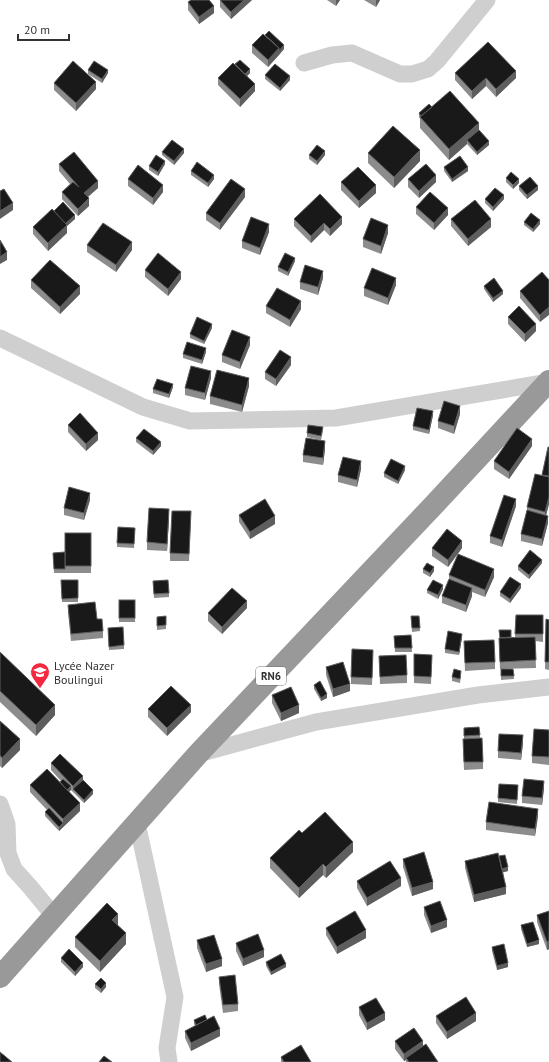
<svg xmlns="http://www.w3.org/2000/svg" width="549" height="1062" viewBox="0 0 549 1062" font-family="'PT Sans',sans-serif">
<rect width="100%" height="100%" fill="#fff"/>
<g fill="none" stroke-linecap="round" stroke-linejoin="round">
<!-- minor -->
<g stroke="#cfcfcf" stroke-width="17">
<polyline points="304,63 332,55 352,53 400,74 412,74 428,69 437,61 487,0"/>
<polyline points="0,338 143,407 190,421 336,418 549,382"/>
<polyline points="198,754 316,722 478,695 549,687"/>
<polyline points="0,804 7,824 8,853 14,869 31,888 54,916"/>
<polyline points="137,823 175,997 167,1048 169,1062"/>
</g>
<!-- highway -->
<polyline stroke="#999" stroke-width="22" points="0,977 198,754 431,508 549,381"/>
</g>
<!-- wall -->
<g fill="#8c8c8c">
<polygon points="220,0 252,0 231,19 220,7"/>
<polygon points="327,0 340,0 336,6"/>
<polygon points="364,0 380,0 376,7"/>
<polygon points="188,2 214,13 199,24 188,10"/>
<polygon points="252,45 284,49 268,67 252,53"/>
<polygon points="235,64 250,73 247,76 255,91 240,107 218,85 218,78"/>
<polygon points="88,70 108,73 102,83 88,74"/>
<polygon points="455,73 516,78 496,97 486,86 472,99 455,80"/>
<polygon points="265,75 290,80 280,91 265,79"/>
<polygon points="54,83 96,89 76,111 54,90"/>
<polygon points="432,107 479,130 489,145 477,155 467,144 449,160 420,128 420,119 419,117 419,113"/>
<polygon points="162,152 184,153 174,165 162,155"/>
<polygon points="368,153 420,161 394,188 368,163"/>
<polygon points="309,155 325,155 317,165 309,159"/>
<polygon points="59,164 98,188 88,197 89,206 78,216 62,199 62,192 70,184 59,171"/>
<polygon points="165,164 158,176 149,170 149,166"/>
<polygon points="444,167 468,171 452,182 444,171"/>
<polygon points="191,171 214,179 208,187 191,175"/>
<polygon points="506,178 519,183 513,189 506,182"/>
<polygon points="128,179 163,192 153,205 128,186"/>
<polygon points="408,179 436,182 419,198 408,187"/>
<polygon points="341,182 376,193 359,208 341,190"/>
<polygon points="519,186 538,190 527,199 519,190"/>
<polygon points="245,197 220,230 206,220 206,213"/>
<polygon points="485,199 504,199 493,211 485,203"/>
<polygon points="416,207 448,215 434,230 416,214"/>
<polygon points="54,211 75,219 67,226 67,233 48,251 33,234 33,227"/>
<polygon points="294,219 342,224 330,236 324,230 311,243 294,226"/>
<polygon points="451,219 491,227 468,246 451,226"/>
<polygon points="524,222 540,224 533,232 524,225"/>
<polygon points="269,232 260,255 242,248 242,241"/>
<polygon points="388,233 381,254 363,247 363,239"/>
<polygon points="87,245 132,250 116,272 87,252"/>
<polygon points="295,261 288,276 278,271 278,267"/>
<polygon points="145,270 181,279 168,296 145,277"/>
<polygon points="323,278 318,295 300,289 300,282"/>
<polygon points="31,280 80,294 60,314 31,288"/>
<polygon points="549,280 540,322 520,298 520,291"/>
<polygon points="396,285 388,305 364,296 364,288"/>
<polygon points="484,286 503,294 493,302 484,289"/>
<polygon points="266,306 301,309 290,327 266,313"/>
<polygon points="508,317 536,331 525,342 508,324"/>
<polygon points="212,328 204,344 190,338 190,334"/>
<polygon points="250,345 240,369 222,362 222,355"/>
<polygon points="206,352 202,364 183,358 183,354"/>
<polygon points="291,365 276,386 265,379 265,372"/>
<polygon points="211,378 205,400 185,395 185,388"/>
<polygon points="249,386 242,412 210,404 210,396"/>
<polygon points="173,387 169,398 153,393 153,389"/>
<polygon points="460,414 454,434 438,428 438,421"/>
<polygon points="433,415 429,434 413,430 413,426"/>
<polygon points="68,425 98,440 86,451 68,432"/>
<polygon points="323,431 321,440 307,437 307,433"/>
<polygon points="136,438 161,446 153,455 136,442"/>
<polygon points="532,446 509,479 494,469 494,461"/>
<polygon points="549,447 549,504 546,516 548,523 542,546 521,541 521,534 527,511 527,507 542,475"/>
<polygon points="325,449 323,465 303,462 303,455"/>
<polygon points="361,469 357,487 338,482 338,475"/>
<polygon points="405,470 398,484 384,477 384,473"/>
<polygon points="90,500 84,520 64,515 64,508"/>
<polygon points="516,506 502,547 490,543 490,536"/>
<polygon points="239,515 275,524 250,539 239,522"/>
<polygon points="169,517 167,551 147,550 147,542"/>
<polygon points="191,519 189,561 170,561 170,553"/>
<polygon points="135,532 134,548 117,547 117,543"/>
<polygon points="65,533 91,533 91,573 54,573 53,553 65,552"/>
<polygon points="432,548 462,548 448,567 432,556"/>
<polygon points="542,563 529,579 518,570 518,566"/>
<polygon points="423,569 434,571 430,577 423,573"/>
<polygon points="449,575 494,577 485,597 472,592 472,596 466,612 442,603 442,596 449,580"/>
<polygon points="61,580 78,580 78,602 62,602"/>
<polygon points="153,585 169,593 169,597 154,598"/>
<polygon points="521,588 510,603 500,596 500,592"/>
<polygon points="443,589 438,599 427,593 427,590"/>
<rect x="119" y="600" width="16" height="22"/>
<polygon points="68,605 97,619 103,631 103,638 71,641 68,612"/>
<polygon points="247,608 222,634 208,621 208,613"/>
<polygon points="516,615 543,615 543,642 535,641 536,668 500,669 499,638 515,637"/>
<polygon points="166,616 166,629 157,630 157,617"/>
<polygon points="411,616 419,616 420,631 412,632"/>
<polygon points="546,619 549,620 549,670 545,669"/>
<polygon points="108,628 124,645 124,649 109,650"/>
<polygon points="411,635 412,652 395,652 394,636"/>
<polygon points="462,637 459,655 445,653 445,649"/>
<polygon points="464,641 495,662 495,669 465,671"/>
<polygon points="0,652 55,715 36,736 0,702"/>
<polygon points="414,654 432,655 431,684 414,683"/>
<polygon points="379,656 407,675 407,683 380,684"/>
<polygon points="373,657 372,685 351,684 351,677"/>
<polygon points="326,667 350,691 333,697 326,675"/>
<polygon points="501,669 513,669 514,679 501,680"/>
<polygon points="461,675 460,683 452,681 452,677"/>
<polygon points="314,685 327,698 321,701 314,689"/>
<polygon points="272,695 299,713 281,721 272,703"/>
<polygon points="148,709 191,712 167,736 148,717"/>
<polygon points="0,721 20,750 2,768 0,766"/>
<polygon points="479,727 480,738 483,762 483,769 464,770 463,746 464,739 464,728"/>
<polygon points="549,730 549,765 532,763 532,756"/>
<polygon points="523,743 521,760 498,758 498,751"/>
<polygon points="51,763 83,780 93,794 84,803 71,790 69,792 80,811 59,831 45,816 45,812 47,810 30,792 30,785 60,782 61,781 51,770"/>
<polygon points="544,788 542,805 522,803 522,796"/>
<polygon points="518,789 517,804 498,802 498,798"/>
<polygon points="538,816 535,836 486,830 486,822"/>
<polygon points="302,833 353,852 326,878 323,875 299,898 270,868 270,858"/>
<polygon points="499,856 508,871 503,872 506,894 474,902 465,868 465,861"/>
<polygon points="403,859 433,889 412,896 403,867"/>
<polygon points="357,881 401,886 367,906 357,888"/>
<polygon points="424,907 447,927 431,933 424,915"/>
<polygon points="549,911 549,949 547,950 537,922 537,915"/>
<polygon points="118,925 126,944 100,972 75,947 75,937"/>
<polygon points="521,925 539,944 527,947 521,929"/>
<polygon points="326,928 366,938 337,954 326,935"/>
<polygon points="197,940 222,966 206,972 197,948"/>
<polygon points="236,943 264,957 243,966 236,951"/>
<polygon points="492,947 508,967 497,970 492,951"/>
<polygon points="61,958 83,967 75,976 61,962"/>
<polygon points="266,962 286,967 271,975 266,966"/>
<polygon points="219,977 238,1004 238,1011 223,1013 219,984"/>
<polygon points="95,984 106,987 101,993 95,988"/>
<polygon points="359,1007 385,1020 367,1030 359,1015"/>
<polygon points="436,1016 476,1021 447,1039 436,1023"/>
<polygon points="194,1020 207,1020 220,1036 191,1051 185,1038 185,1031 195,1026 194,1024"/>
<polygon points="395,1041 423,1046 438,1062 406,1062 406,1060 404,1061 395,1049"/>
<polygon points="281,1057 311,1062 281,1062"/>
</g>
<!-- shaded-wall -->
<g fill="#5e5e5e">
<polygon points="244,0 252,0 231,19 231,12"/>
<polygon points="336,0 340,0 336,6"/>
<polygon points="376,0 380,0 376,7"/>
<polygon points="214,6 214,13 199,24 199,17"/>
<polygon points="284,45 284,49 279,55 279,51"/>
<polygon points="279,48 279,55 268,67 268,60"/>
<polygon points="250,69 250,73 243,80 243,76"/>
<polygon points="108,70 108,73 102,83 102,79"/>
<polygon points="516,71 516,78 496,97 496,89"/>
<polygon points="290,76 290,80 280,91 280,88"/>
<polygon points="486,78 486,86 472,99 472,91"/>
<polygon points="96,82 96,89 76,111 76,103"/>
<polygon points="255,84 255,91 240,107 240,99"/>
<polygon points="479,123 479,134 467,140 467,144 449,160 449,149"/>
<polygon points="489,141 489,145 477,155 477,152"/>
<polygon points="184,149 184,153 174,165 174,161"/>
<polygon points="420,150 420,161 394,188 394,177"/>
<polygon points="325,151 325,155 317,165 317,161"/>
<polygon points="165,161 165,164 158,176 158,172"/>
<polygon points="468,167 468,171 452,182 452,179"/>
<polygon points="214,175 214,179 208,187 208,183"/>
<polygon points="436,175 436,182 419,198 419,191"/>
<polygon points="519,179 519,183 513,189 513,185"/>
<polygon points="98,181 98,188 84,200 84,193"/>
<polygon points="163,185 163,192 153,205 153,198"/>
<polygon points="376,185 376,193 359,208 359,201"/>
<polygon points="538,186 538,190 527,199 527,195"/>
<polygon points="245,189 245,197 220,230 220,223"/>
<polygon points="504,195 504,199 493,211 493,207"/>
<polygon points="89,198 89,206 78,216 78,209"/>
<polygon points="13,203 13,210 0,219 0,211"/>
<polygon points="448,208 448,215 434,230 434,223"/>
<polygon points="75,215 75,219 67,226 67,233 48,251 48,243 64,225"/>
<polygon points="342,217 342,224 330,236 330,229"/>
<polygon points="491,219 491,227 468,246 468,239"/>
<polygon points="540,220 540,224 533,232 533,229"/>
<polygon points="324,223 324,230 311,243 311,236"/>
<polygon points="269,224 269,232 260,255 260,248"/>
<polygon points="388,225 388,233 381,254 381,246"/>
<polygon points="132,242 132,250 116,272 116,265"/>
<polygon points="7,252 7,260 0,264 0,257"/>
<polygon points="295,258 295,261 288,276 288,272"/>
<polygon points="323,271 323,278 318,295 318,287"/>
<polygon points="181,272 181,279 168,296 168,289"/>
<polygon points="396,278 396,285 388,305 388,298"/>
<polygon points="80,286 80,294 60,314 60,307"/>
<polygon points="503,291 503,294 493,302 493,298"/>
<polygon points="301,301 301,309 290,327 290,320"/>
<polygon points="549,307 549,315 540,322 540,315"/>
<polygon points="212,324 212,328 204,344 204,341"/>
<polygon points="536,324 536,331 525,342 525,334"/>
<polygon points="250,337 250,345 240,369 240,362"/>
<polygon points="206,348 206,352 202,364 202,360"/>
<polygon points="291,357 291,365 276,386 276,379"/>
<polygon points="211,371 211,378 205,400 205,393"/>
<polygon points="249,378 249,386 242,412 242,405"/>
<polygon points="173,384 173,387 169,398 169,394"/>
<polygon points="460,406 460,414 454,434 454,426"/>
<polygon points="433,411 433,415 429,434 429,430"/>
<polygon points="98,433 98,440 86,451 86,444"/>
<polygon points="532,439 532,446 509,479 509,472"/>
<polygon points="325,441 325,449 323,465 323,458"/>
<polygon points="161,442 161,446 153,455 153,451"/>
<polygon points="361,461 361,469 357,487 357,480"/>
<polygon points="405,466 405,470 398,484 398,481"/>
<polygon points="90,493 90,500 84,520 84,513"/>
<polygon points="549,497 549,504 545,519 545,512"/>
<polygon points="516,499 516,506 502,547 502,540"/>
<polygon points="169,509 169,517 167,551 167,544"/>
<polygon points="275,516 275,524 250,539 250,532"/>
<polygon points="548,516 548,523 542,546 542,539"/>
<polygon points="462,541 462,548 448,567 448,560"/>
<polygon points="542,560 542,563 529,579 529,575"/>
<polygon points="434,567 434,571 430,577 430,573"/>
<polygon points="494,569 494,577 485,597 485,590"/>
<polygon points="521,584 521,588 510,603 510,599"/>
<polygon points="443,585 443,589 438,599 438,595"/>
<polygon points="472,588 472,596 466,612 466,605"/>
<polygon points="247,601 247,608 222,634 222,627"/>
<polygon points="462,634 462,637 459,655 459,652"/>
<polygon points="350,684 350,691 333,697 333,689"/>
<polygon points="327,694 327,698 321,701 321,698"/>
<polygon points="55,705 55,715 36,736 36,725"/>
<polygon points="191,705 191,712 167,736 167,728"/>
<polygon points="299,705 299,713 281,721 281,713"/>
<polygon points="523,735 523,743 521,760 521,753"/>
<polygon points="20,739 20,750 2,768 2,758"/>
<polygon points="83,776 83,784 73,789 73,786"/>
<polygon points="544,781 544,788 542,805 542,798"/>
<polygon points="71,786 71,790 65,795 65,791"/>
<polygon points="93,790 93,794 84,803 84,800"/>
<polygon points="80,803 80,811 59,831 59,827 63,823 63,819"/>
<polygon points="538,809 538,816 535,836 535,829"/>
<polygon points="353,842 353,852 326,878 326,867"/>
<polygon points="323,864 323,875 299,898 299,888"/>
<polygon points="508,867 508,871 501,873 501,869"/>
<polygon points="401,878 401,886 367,906 367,898"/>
<polygon points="433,882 433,889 412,896 412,888"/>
<polygon points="506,887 506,894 474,902 474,895"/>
<polygon points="118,914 118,925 112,931 112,920"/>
<polygon points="447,920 447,927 431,933 431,926"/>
<polygon points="366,930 366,938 337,954 337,947"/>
<polygon points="126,933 126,944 100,972 100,961"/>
<polygon points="539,940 539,944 527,947 527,944"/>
<polygon points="549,941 549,949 547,950 547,942"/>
<polygon points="264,950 264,957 243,966 243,959"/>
<polygon points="222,959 222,966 206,972 206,964"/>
<polygon points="83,963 83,967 75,976 75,972"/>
<polygon points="508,963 508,967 497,970 497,966"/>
<polygon points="286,964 286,967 271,975 271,972"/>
<polygon points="106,983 106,987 101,993 101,989"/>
<polygon points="385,1013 385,1020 367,1030 367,1023"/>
<polygon points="476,1013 476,1021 447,1039 447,1032"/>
<polygon points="220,1029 220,1036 191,1051 191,1043"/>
<polygon points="423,1041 423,1048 406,1058 406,1060 404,1061 404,1054"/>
</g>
<!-- building -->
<g fill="#191919" stroke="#5e5e5e">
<polygon points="191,0 209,0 214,6 199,17 188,2"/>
<polygon points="220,0 244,0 231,12"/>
<polygon points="269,31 284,45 279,51 279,48 265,35"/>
<polygon points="263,34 279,48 268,60 252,45"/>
<polygon points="488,42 516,71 496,89 486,78 472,91 455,73"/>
<polygon points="240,60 250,69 245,74 235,64"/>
<polygon points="73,61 96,82 76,103 54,83"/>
<polygon points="94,61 108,70 102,79 88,70"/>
<polygon points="233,63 255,84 240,99 218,78"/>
<polygon points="275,64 290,76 280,88 265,75"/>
<polygon points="450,91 479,123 449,149 420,117"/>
<polygon points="429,104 432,107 421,116 419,113"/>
<polygon points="393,126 420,150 394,177 368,153"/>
<polygon points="479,130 489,141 477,152 467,140"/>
<polygon points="172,140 184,149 174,161 162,152"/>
<polygon points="317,145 325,151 317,161 309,155"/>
<polygon points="74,152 98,181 84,193 89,198 78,209 62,192 73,182 79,187 59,164"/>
<polygon points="156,155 165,161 158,172 149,166"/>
<polygon points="460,156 468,167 452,179 444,167"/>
<polygon points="197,162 214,175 208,183 191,171"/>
<polygon points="426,164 436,175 419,191 408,179"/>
<polygon points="138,165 163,185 153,198 128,179"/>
<polygon points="358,167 376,185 359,201 341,182"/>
<polygon points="511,172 519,179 513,185 506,178"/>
<polygon points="530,177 538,186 527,195 519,186"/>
<polygon points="231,179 245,189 220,223 206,213"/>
<polygon points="495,188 504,195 493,207 485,199"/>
<polygon points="4,189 13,203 0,211 0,191"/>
<polygon points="430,192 448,208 434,223 416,207"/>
<polygon points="320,194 342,217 330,229 324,223 311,236 294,219"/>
<polygon points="475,200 491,219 468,239 451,219"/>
<polygon points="63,202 75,215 65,224 54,211"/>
<polygon points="52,209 67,225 48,243 33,227"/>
<polygon points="531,213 540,220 533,229 524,222"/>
<polygon points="251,217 269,224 260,248 242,241"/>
<polygon points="371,218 388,225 381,246 363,239"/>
<polygon points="103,223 132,242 116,265 87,245"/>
<polygon points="0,240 7,252 0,257"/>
<polygon points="158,253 181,272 168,289 145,270"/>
<polygon points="285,253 295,258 288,272 278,267"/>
<polygon points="50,260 80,286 60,307 31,280"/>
<polygon points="305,265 323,271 318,287 300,282"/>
<polygon points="372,268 396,278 388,298 364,288"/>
<polygon points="542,272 549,280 549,307 540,315 520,291"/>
<polygon points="494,278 503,291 493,298 484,286"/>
<polygon points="277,288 301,301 290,320 266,306"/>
<polygon points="519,306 536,324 525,334 508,317"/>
<polygon points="197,317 212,324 204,341 190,334"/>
<polygon points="232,330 250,337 240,362 222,355"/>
<polygon points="187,342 206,348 202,360 183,354"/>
<polygon points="280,350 291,357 276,379 265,372"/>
<polygon points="191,366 211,371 205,393 185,388"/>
<polygon points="217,370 249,378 242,405 210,396"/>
<polygon points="157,379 173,384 169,394 153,389"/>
<polygon points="444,401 460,406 454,426 438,421"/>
<polygon points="417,408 433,411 429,430 413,426"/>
<polygon points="80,413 98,433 86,444 68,425"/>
<polygon points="308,425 323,427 321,436 307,433"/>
<polygon points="517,428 532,439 509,472 494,461"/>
<polygon points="144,429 161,442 153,451 136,438"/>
<polygon points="306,438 325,441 323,458 303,455"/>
<polygon points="548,447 549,447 549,476 542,475"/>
<polygon points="343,457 361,461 357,480 338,475"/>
<polygon points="391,459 405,466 398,481 384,473"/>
<polygon points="535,474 549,477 549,497 545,512 527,507"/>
<polygon points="69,487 90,493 84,513 64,508"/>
<polygon points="504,495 516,499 502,540 490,536"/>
<polygon points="265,499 275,516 250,532 239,515"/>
<polygon points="149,508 169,509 167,544 147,542"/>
<polygon points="527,510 548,516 542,539 521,534"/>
<polygon points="172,511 191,511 189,554 170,553"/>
<polygon points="118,527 135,528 134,544 117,543"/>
<polygon points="447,529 462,541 448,560 432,548"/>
<rect x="65" y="533" width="26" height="33"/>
<polygon points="530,550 542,560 529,575 518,566"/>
<polygon points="65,552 65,569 54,569 53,553"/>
<polygon points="458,554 494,569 485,590 449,575"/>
<polygon points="427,563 434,567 430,573 423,569"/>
<polygon points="510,577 521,584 510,599 500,592"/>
<polygon points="449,579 472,588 466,605 442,596"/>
<polygon points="61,580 78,580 78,598 62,599"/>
<polygon points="168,580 169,593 154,594 153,581"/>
<polygon points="433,580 443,585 438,595 427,590"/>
<polygon points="232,588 247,601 222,627 208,613"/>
<rect x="119" y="600" width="16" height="18"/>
<polygon points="95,602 97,619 102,619 103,631 71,634 68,605"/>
<polygon points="516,615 543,615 543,634 515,634"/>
<polygon points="166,616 166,625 157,626 157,617"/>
<polygon points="411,616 419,616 420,628 412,628"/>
<polygon points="546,619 549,620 549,662 545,662"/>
<polygon points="123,627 124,645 109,647 108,628"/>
<polygon points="499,630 511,630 511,637 500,638"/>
<polygon points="448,631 462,634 459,652 445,649"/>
<polygon points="411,635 412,648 395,648 394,636"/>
<polygon points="535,637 536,660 500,662 499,638"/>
<polygon points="494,640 495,662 465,663 464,641"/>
<polygon points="352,649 373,650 372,678 351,677"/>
<polygon points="0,652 55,705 36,725 0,691"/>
<polygon points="414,654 432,655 431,677 414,676"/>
<polygon points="406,655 407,675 380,677 379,656"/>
<polygon points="343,662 350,684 333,689 326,667"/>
<polygon points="454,669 461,671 460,679 452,677"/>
<polygon points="501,669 513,669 514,676 501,676"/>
<polygon points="320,681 327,694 321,698 314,685"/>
<polygon points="171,686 191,705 167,728 148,709"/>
<polygon points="291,687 299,705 281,713 272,695"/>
<polygon points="0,721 20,739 2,758 0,755"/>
<polygon points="479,727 480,735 464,736 464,728"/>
<polygon points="534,729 549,730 549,757 532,756"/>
<polygon points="499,734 523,735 521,753 498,751"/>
<polygon points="482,738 483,762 464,762 463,739"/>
<polygon points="60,754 83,776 73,786 51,763"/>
<polygon points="47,769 80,803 63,819 30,785"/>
<polygon points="63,779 71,786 67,790 60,782"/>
<polygon points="524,779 544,781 542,798 522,796"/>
<polygon points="83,780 93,790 84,800 73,789"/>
<polygon points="499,784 518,785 517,800 498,798"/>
<polygon points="489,802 538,809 535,829 486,822"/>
<polygon points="49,808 63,823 59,827 45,812"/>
<polygon points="325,812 353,842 326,867 323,864 299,888 270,858 299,830 302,833"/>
<polygon points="424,852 433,882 412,888 403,859"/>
<polygon points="498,853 506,887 474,895 465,861"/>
<polygon points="505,855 508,867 502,869 499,856"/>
<polygon points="390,861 401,878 367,898 357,881"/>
<polygon points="440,901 447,920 431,926 424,907"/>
<polygon points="107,903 118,914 112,920 126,933 100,961 75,937"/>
<polygon points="355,911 366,930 337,947 326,928"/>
<polygon points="549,911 549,941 547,942 537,915"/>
<polygon points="533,922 539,940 527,944 521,925"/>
<polygon points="258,934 264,950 243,959 236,943"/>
<polygon points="214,935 222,959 206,964 197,940"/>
<polygon points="504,944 508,963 497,966 492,947"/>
<polygon points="69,949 83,963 75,972 61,958"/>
<polygon points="281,954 286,964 271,972 266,962"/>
<polygon points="235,975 238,1004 223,1005 219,977"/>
<polygon points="101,978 106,983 101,989 95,984"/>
<polygon points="466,997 476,1013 447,1032 436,1016"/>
<polygon points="376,998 385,1013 367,1023 359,1007"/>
<polygon points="205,1015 207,1020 196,1025 194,1020"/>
<polygon points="214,1016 220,1029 191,1043 185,1031"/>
<polygon points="414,1028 423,1041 404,1054 395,1041"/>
<polygon points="426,1044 438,1062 409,1062 406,1058"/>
<polygon points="301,1045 311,1062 284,1062 281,1057"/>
<polygon points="0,1052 12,1062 0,1062"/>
<polygon points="104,1056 112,1062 99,1062"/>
</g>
<!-- icons -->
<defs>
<symbol id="school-pin" viewBox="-11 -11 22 30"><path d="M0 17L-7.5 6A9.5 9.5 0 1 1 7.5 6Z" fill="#f3293f" stroke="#fff"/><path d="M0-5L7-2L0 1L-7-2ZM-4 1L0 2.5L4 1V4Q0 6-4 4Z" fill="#fff"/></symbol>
</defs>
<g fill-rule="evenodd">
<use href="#school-pin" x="29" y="661" width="22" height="30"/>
</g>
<g text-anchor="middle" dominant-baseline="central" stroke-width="4" stroke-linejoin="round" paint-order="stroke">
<!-- shield labels -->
<rect fill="#fff" stroke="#707070" stroke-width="1" x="256" y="667" width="30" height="18" rx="3"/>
<g font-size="11" font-weight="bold" fill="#323232">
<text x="271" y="676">RN6</text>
</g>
<!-- poi labels -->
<g font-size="12" fill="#323232" stroke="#fff" text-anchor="start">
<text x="54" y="665">Lycée Nazer<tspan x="54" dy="14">Boulingui</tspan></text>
</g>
</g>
<!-- scale -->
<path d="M18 34v6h51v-6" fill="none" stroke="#323232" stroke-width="2"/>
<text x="24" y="34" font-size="12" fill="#323232" stroke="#ffffff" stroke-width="3" paint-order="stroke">20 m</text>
</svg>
